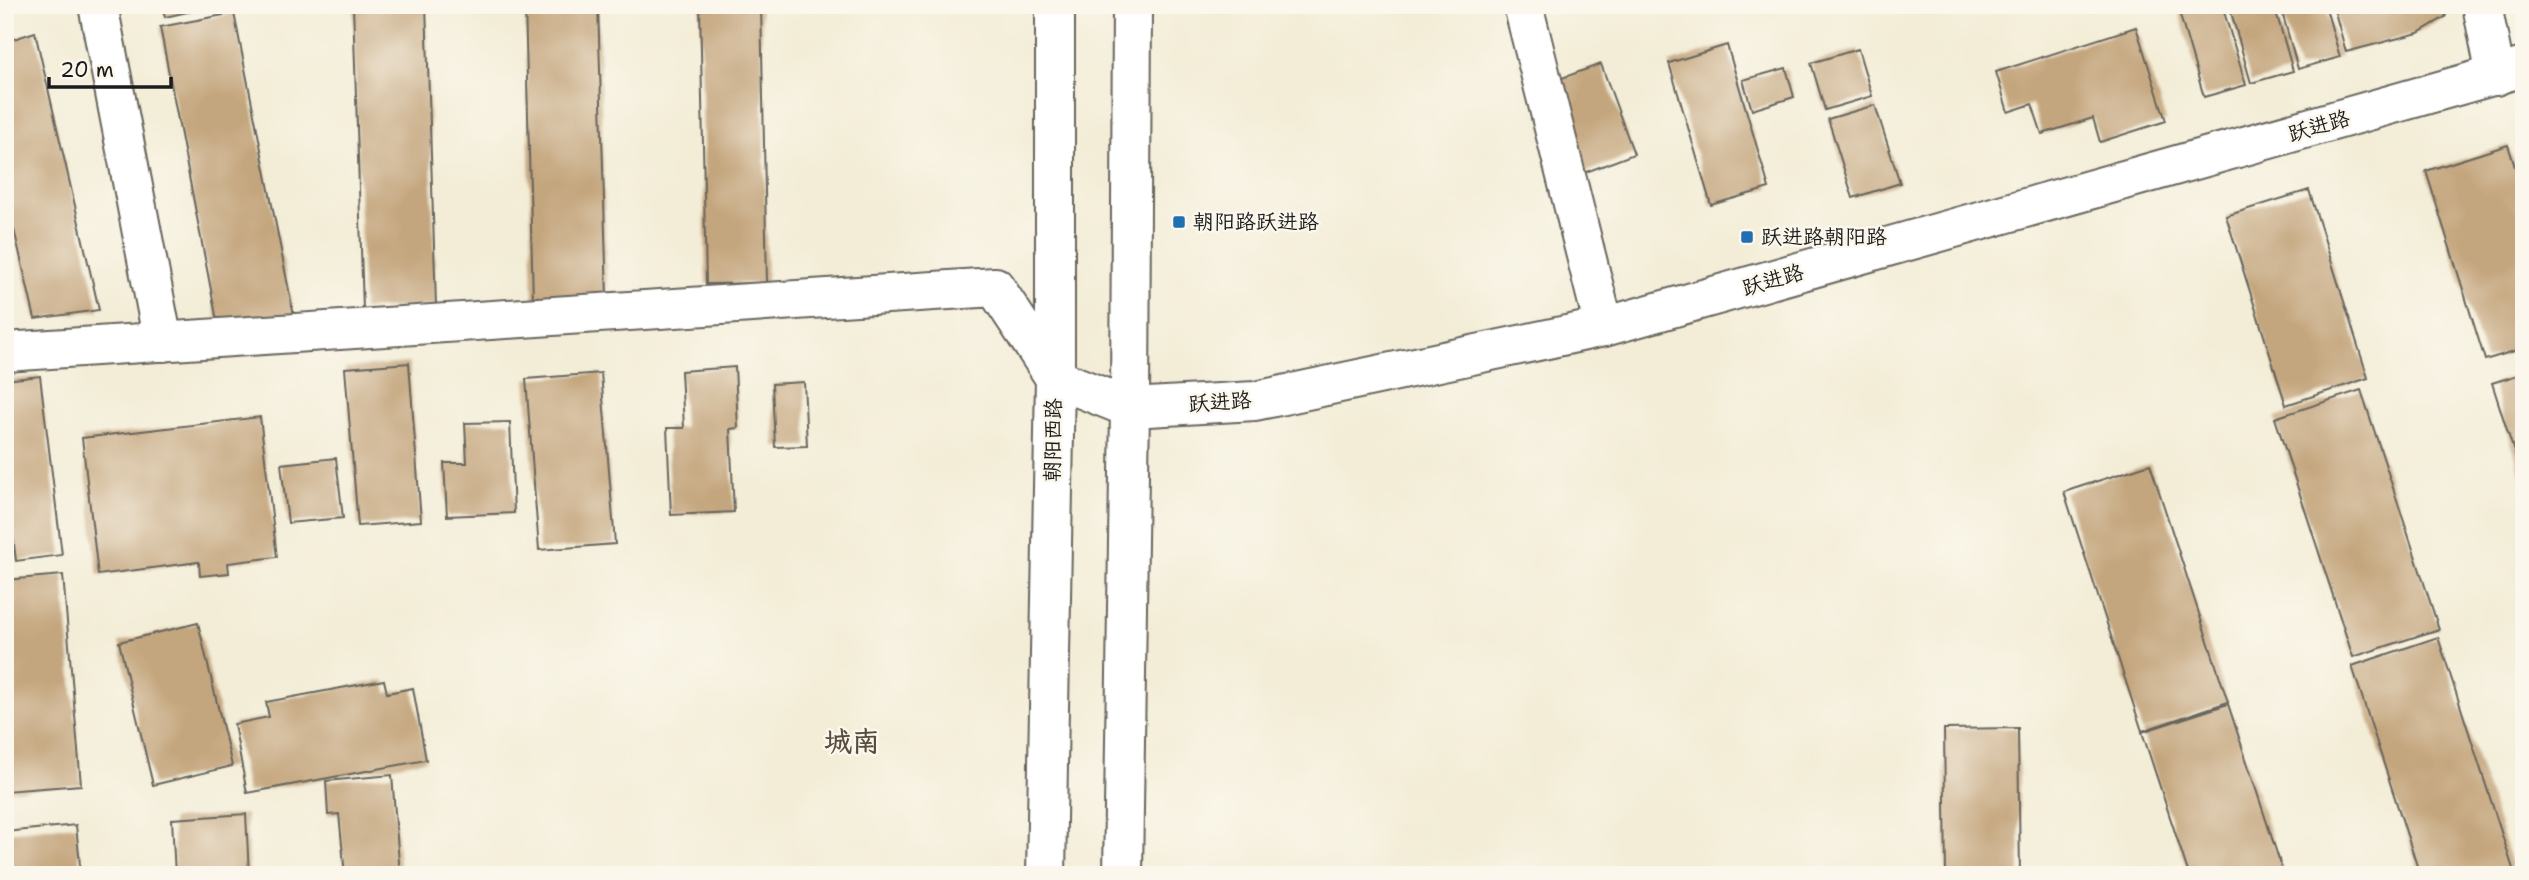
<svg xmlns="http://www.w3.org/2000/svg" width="2529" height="880" viewBox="0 0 2529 880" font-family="'Shantell Sans','LXGW WenKai TC',sans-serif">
<rect width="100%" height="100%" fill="#fbf7ec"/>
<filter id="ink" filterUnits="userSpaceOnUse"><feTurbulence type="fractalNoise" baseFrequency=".0143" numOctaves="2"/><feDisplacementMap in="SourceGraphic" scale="14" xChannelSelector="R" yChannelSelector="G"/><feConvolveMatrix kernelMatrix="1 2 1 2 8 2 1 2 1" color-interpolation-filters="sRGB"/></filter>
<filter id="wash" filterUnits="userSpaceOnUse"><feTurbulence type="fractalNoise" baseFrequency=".00686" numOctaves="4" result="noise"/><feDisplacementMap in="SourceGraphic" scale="28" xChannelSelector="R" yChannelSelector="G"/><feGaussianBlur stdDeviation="1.57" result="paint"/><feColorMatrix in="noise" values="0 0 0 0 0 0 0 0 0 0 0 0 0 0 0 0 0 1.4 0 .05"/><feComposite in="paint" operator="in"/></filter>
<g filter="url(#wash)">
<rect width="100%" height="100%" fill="#f3edd7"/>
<g id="blocks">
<!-- building -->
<g fill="#c4a67e">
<polygon points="162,5 214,5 214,6 165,17"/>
<polygon points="353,5 426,5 436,306 363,309"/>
<polygon points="525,5 598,5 607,298 533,300"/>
<polygon points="700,5 761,5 767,283 706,284"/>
<polygon points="2202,5 2222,5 2246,85 2204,97 2179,12"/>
<polygon points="2229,5 2274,5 2293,71 2251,83"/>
<polygon points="2280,5 2325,5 2340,57 2298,69"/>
<polygon points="2333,5 2450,5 2445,17 2418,33 2346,52"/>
<polygon points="234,13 294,316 219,331 160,27"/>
<polygon points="2136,27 2166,121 2100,142 2093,118 2042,134 2032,104 2008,112 1996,72"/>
<polygon points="35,32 99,310 35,319 5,191 5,42"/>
<polygon points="1727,45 1769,188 1711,205 1669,63"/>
<polygon points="1858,49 1872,96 1825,110 1811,63"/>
<polygon points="1601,64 1634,154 1581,174 1548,83"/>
<polygon points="1786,68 1794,97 1752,110 1743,80"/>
<polygon points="1875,105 1900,183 1853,198 1828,119"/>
<polygon points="2508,145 2524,195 2524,348 2485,360 2426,171"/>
<polygon points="2309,190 2368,378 2286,405 2226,216"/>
<polygon points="409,363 421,521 358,526 345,368"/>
<polygon points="735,367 738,428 730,429 734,512 671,515 667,428 684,428 681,371"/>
<polygon points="601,373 615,544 539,550 526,379"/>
<polygon points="2524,373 2524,480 2523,480 2492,383"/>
<polygon points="40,376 62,555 16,561 5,471 5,380"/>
<polygon points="804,382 807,446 775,447 772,384"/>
<polygon points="2361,390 2439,629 2353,657 2275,418"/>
<polygon points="260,417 277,557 228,563 229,573 200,576 199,562 98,575 82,438"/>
<polygon points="510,422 514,513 447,516 444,463 467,463 465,423"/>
<polygon points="336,458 343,518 288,523 281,464"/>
<polygon points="2150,464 2228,702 2142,731 2064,492"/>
<polygon points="63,575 81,785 5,791 5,580"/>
<polygon points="198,623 232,766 153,785 119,642"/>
<polygon points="2438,637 2515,875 2420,875 2352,666"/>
<polygon points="384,680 387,693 413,688 426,760 247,793 234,724 269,717 266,702"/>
<polygon points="2228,704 2284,875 2189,875 2142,732"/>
<polygon points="2018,728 2020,875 1946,875 1944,729"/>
<polygon points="392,775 400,875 345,875 339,814 328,815 326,781"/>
<polygon points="246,814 249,875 175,875 172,819"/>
<polygon points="76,825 81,875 5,875 5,832"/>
</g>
</g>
</g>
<g filter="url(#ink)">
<use href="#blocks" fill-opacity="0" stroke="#67655d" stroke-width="2"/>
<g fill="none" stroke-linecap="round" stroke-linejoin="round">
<defs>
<g id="street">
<polyline points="98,5 163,342"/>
<polyline points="1523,5 1604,327"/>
<polyline points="2482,5 2496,76"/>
<polyline points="5,352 995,287 1055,378"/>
</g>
<polyline id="secondary" points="1055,378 1130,408 1255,401 1604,327 2524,67"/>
<g id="primary">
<polyline points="1046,875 1055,378 1055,5"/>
<polyline points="1123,875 1130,408 1132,5"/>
</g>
</defs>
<!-- street casing -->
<use href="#street" stroke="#67655d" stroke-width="42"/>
<!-- secondary casing -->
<use href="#secondary" stroke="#67655d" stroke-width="42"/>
<!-- primary casing -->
<use href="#primary" stroke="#67655d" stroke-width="42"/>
<!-- street -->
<use href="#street" stroke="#fff" stroke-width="38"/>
<!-- secondary -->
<use href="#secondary" stroke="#fff" stroke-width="38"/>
<!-- primary -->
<use href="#primary" stroke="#fff" stroke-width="38"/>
</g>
</g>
<!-- markers -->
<g fill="#1f6fb2" stroke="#fbf7ec" stroke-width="2.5">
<rect x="1172" y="215" width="14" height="14" rx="3.5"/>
<rect x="1740" y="230" width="14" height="14" rx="3.5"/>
</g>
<g text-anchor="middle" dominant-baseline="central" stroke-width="5" stroke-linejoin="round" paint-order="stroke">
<!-- street labels -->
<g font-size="21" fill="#1c1c1c" stroke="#fbf7ec">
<text transform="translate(2319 126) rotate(-16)">跃进路</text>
<text transform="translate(1773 280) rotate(-16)">跃进路</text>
<text transform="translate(1220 402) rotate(-4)">跃进路</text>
<text transform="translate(1053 440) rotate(-89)">朝阳西路</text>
</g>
<!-- poi labels -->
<g font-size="21" fill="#1c1c1c" stroke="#fbf7ec" text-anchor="start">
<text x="1193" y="222">朝阳路跃进路</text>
<text x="1761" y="237">跃进路朝阳路</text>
</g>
<!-- district labels -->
<g font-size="28" font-weight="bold" fill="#574c3e" stroke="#fbf7ec">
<text x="852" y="741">城南</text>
</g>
</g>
<!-- margin -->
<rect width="2529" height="880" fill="none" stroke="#fbf7ec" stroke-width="28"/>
<!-- scale -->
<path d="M49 77v10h122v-10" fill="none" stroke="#1c1c1c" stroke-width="3.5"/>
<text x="60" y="77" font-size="21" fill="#1c1c1c" stroke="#fbf7ec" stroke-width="5" paint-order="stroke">20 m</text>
</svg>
